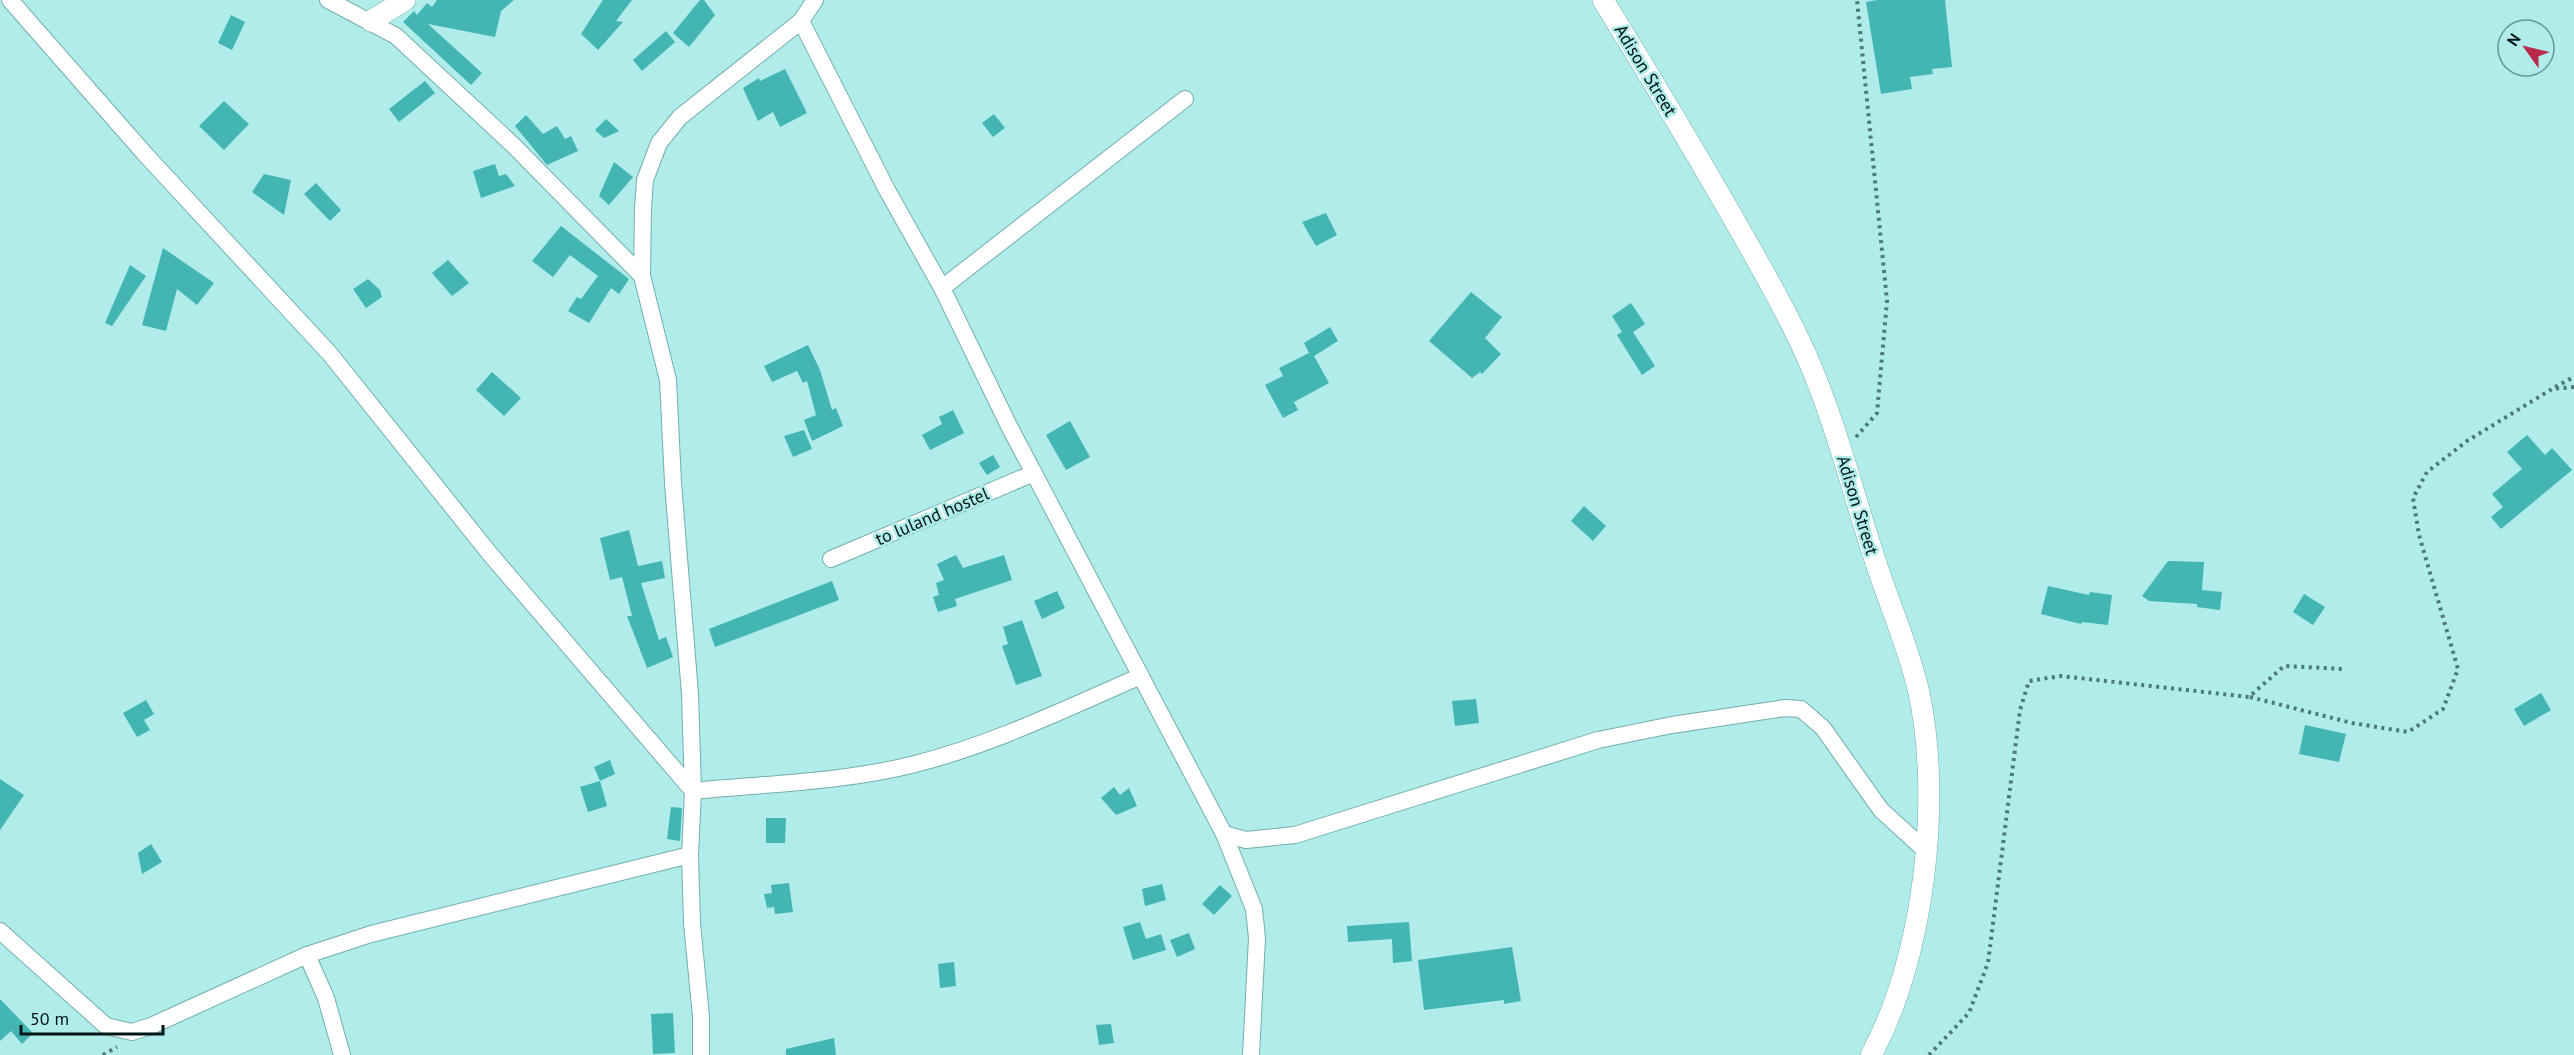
<svg xmlns="http://www.w3.org/2000/svg" width="2574" height="1055" viewBox="0 0 2574 1055" font-family="'PT Sans',sans-serif">
<rect width="100%" height="100%" fill="#afecea"/>
<!-- building -->
<g fill="#43b6b4">
<polygon points="437,0 514,0 501,11 495,37 428,24 482,73 471,85 403,22 414,11 417,15 427,3 432,7"/>
<polygon points="603,0 632,0 616,21 623,22 598,50 581,34"/>
<polygon points="700,0 704,0 715,15 689,47 673,33"/>
<polygon points="1877,0 1945,0 1952,67 1932,69 1933,74 1910,77 1912,89 1881,94 1866,2"/>
<polygon points="231,15 245,22 232,50 218,43"/>
<polygon points="666,31 675,42 642,71 633,60"/>
<polygon points="785,69 807,113 780,127 773,112 758,121 743,88 759,78 760,81"/>
<polygon points="425,81 435,93 399,122 389,109"/>
<polygon points="224,101 249,124 224,150 199,126"/>
<polygon points="994,114 1005,128 993,137 982,123"/>
<polygon points="526,115 543,134 557,126 565,139 571,136 578,151 547,165 515,126"/>
<polygon points="606,119 619,131 604,138 595,130"/>
<polygon points="614,162 633,177 609,205 599,196"/>
<polygon points="495,164 499,176 506,174 515,186 481,198 473,171"/>
<polygon points="264,174 291,180 284,215 252,192"/>
<polygon points="316,183 341,210 330,221 304,194"/>
<polygon points="1326,213 1337,235 1316,246 1302,222"/>
<polygon points="561,226 629,279 619,294 611,288 589,323 568,311 577,297 581,299 598,276 570,255 553,277 532,261"/>
<polygon points="163,248 214,283 197,305 177,289 166,331 142,325"/>
<polygon points="448,260 469,283 452,296 432,273"/>
<polygon points="130,265 146,276 112,326 105,323"/>
<polygon points="368,279 380,290 382,297 366,308 353,289"/>
<polygon points="1471,292 1502,317 1485,338 1501,354 1482,374 1480,372 1472,378 1429,341"/>
<polygon points="1631,303 1645,324 1633,332 1655,366 1642,375 1617,335 1622,332 1612,316"/>
<polygon points="1330,327 1338,341 1314,356 1329,383 1294,402 1298,410 1283,418 1265,385 1283,376 1279,368 1309,353 1304,343"/>
<polygon points="808,345 820,370 832,410 836,408 843,426 812,441 804,420 816,415 807,381 803,383 797,371 772,382 764,366"/>
<polygon points="492,372 521,398 504,416 476,390"/>
<polygon points="953,410 964,433 930,450 922,435 942,424 939,417"/>
<polygon points="1070,421 1090,457 1066,470 1046,435"/>
<polygon points="804,430 812,449 793,457 784,436"/>
<polygon points="2527,435 2545,455 2552,448 2572,470 2501,529 2491,517 2503,507 2492,494 2522,469 2507,452"/>
<polygon points="993,455 1000,467 987,475 979,463"/>
<polygon points="1584,506 1606,526 1593,541 1571,521"/>
<polygon points="629,530 638,566 662,561 665,578 641,583 659,640 666,637 673,657 647,668 627,616 632,616 622,577 610,580 600,538"/>
<polygon points="956,555 963,568 1004,555 1012,580 955,599 957,606 938,612 933,597 939,595 936,583 944,580 937,564"/>
<polygon points="2168,561 2204,562 2202,590 2222,592 2220,610 2197,607 2197,604 2149,601 2142,596"/>
<polygon points="832,581 839,600 715,647 709,629"/>
<polygon points="2048,586 2089,595 2090,592 2112,595 2108,625 2082,622 2081,624 2041,614"/>
<polygon points="1057,591 1065,608 1042,619 1034,601"/>
<polygon points="2304,594 2325,607 2313,625 2293,612"/>
<polygon points="1022,620 1042,676 1016,685 1002,646 1008,644 1003,627"/>
<polygon points="2541,693 2551,710 2524,726 2514,709"/>
<polygon points="1476,699 1479,723 1455,726 1452,701"/>
<polygon points="146,700 154,714 144,720 150,730 137,737 123,713"/>
<polygon points="2305,725 2346,734 2339,762 2299,754"/>
<polygon points="610,760 615,774 600,781 594,767"/>
<polygon points="0,779 24,795 0,830"/>
<polygon points="600,781 607,806 588,812 580,787"/>
<polygon points="1114,787 1120,795 1129,788 1137,806 1116,815 1101,798"/>
<polygon points="671,807 682,808 680,841 667,839"/>
<polygon points="766,818 786,818 785,843 766,843"/>
<polygon points="151,844 162,862 142,874 138,853"/>
<polygon points="789,883 793,912 775,914 774,907 767,908 764,894 772,893 771,885"/>
<polygon points="1162,884 1166,900 1145,906 1142,889"/>
<polygon points="1220,885 1232,896 1214,915 1202,904"/>
<polygon points="1140,922 1146,939 1161,934 1166,950 1133,960 1123,927"/>
<polygon points="1409,922 1412,961 1393,963 1392,939 1348,942 1347,926"/>
<polygon points="1189,933 1195,949 1177,957 1170,940"/>
<polygon points="1512,947 1521,1001 1504,1004 1504,1000 1424,1010 1418,960"/>
<polygon points="954,962 956,986 940,988 938,964"/>
<polygon points="0,999 33,1033 22,1044 11,1031 0,1041"/>
<polygon points="673,1013 675,1053 653,1054 651,1014"/>
<polygon points="1111,1024 1114,1043 1099,1045 1096,1025"/>
<polygon points="834,1038 836,1055 786,1055 786,1049"/>
</g>
<g fill="none" stroke-linecap="round" stroke-linejoin="round">
<defs>
<g id="minor">
<polyline points="10,0 144,153 330,354 490,554 693,791"/>
<polyline points="328,0 396,36 514,146 642,276"/>
<polyline points="801,21 887,190 942,288 1009,426 1224,834 1254,909 1257,938 1251,1055"/>
<polyline points="942,288 1185,99"/>
<polyline points="831,559 1034,473"/>
<path d="M693,791C765,784 845,782 915,764C994,744 1067,708 1141,676"/>
<polyline points="1224,834 1246,840 1295,835 1598,740 1672,725 1785,708 1801,709 1823,728 1881,810 1925,850"/>
<polyline points="0,931 106,1026 132,1032 151,1026 307,955 371,934 690,855"/>
<polyline points="307,955 326,998 342,1055"/>
<polyline points="701,1055 701,1017 692,923 690,855 693,791 690,694 673,483 668,380 642,276 643,208 645,180 659,143 680,117 801,21 815,0"/>
</g>
<g id="tertiary">
<path d="M1603,0C1647,71 1690,143 1732,216C1758,262 1785,308 1807,357C1836,423 1853,494 1876,563C1890,606 1909,648 1919,693C1942,800 1924,959 1871,1055"/>
<polyline points="371,21 405,0"/>
</g>
</defs>
<!-- minor casing -->
<use href="#minor" stroke="#73aead" stroke-width="18"/>
<!-- tertiary casing -->
<use href="#tertiary" stroke="#73aead" stroke-width="22"/>
<!-- path -->
<g stroke="#507777" stroke-width="4" stroke-dasharray="3 4.5" stroke-linecap="butt">
<polyline points="2555,387 2574,377"/>
<polyline points="1856,437 1877,413 1887,301 1857,0"/>
<polyline points="2250,697 2352,723 2408,732 2443,709 2458,669 2419,535 2413,498 2427,472 2467,441 2552,389 2574,387"/>
<polyline points="103,1055 117,1047"/>
<polyline points="1929,1055 1969,1013 1988,963 2020,710 2029,681 2061,676 2249,697 2284,666 2344,669"/>
</g>
<!-- minor -->
<use href="#minor" stroke="#fff" stroke-width="16"/>
<!-- tertiary -->
<use href="#tertiary" stroke="#fff" stroke-width="21"/>
</g>
<g text-anchor="middle" dominant-baseline="central" stroke-width="5" stroke-linejoin="round" paint-order="stroke">
<!-- street labels -->
<g font-size="18" fill="#001616" stroke="#afecea">
<text transform="translate(1646 70) rotate(59)">Adison Street</text>
<text transform="translate(1858 505) rotate(73)">Adison Street</text>
<text transform="translate(932 516) rotate(-23)">to luland hostel</text>
</g>
</g>
<!-- north arrow -->
<g transform="translate(2526 48) rotate(304)"><circle r="28" fill="#afecea" stroke="#699695" stroke-width="1.5"/>
<path d="M0-4.5L10 22L0 15L-10 22Z" fill="#ba294a"/>
<text y="-9" font-size="16" font-weight="bold" text-anchor="middle" fill="#001616">N</text>
</g>
<!-- scale -->
<path d="M21 1025v9h142v-9" fill="none" stroke="#001616" stroke-width="3"/>
<text x="30" y="1025" font-size="18" fill="#001616" stroke="#afecea" stroke-width="4.5" paint-order="stroke">50 m</text>
</svg>
